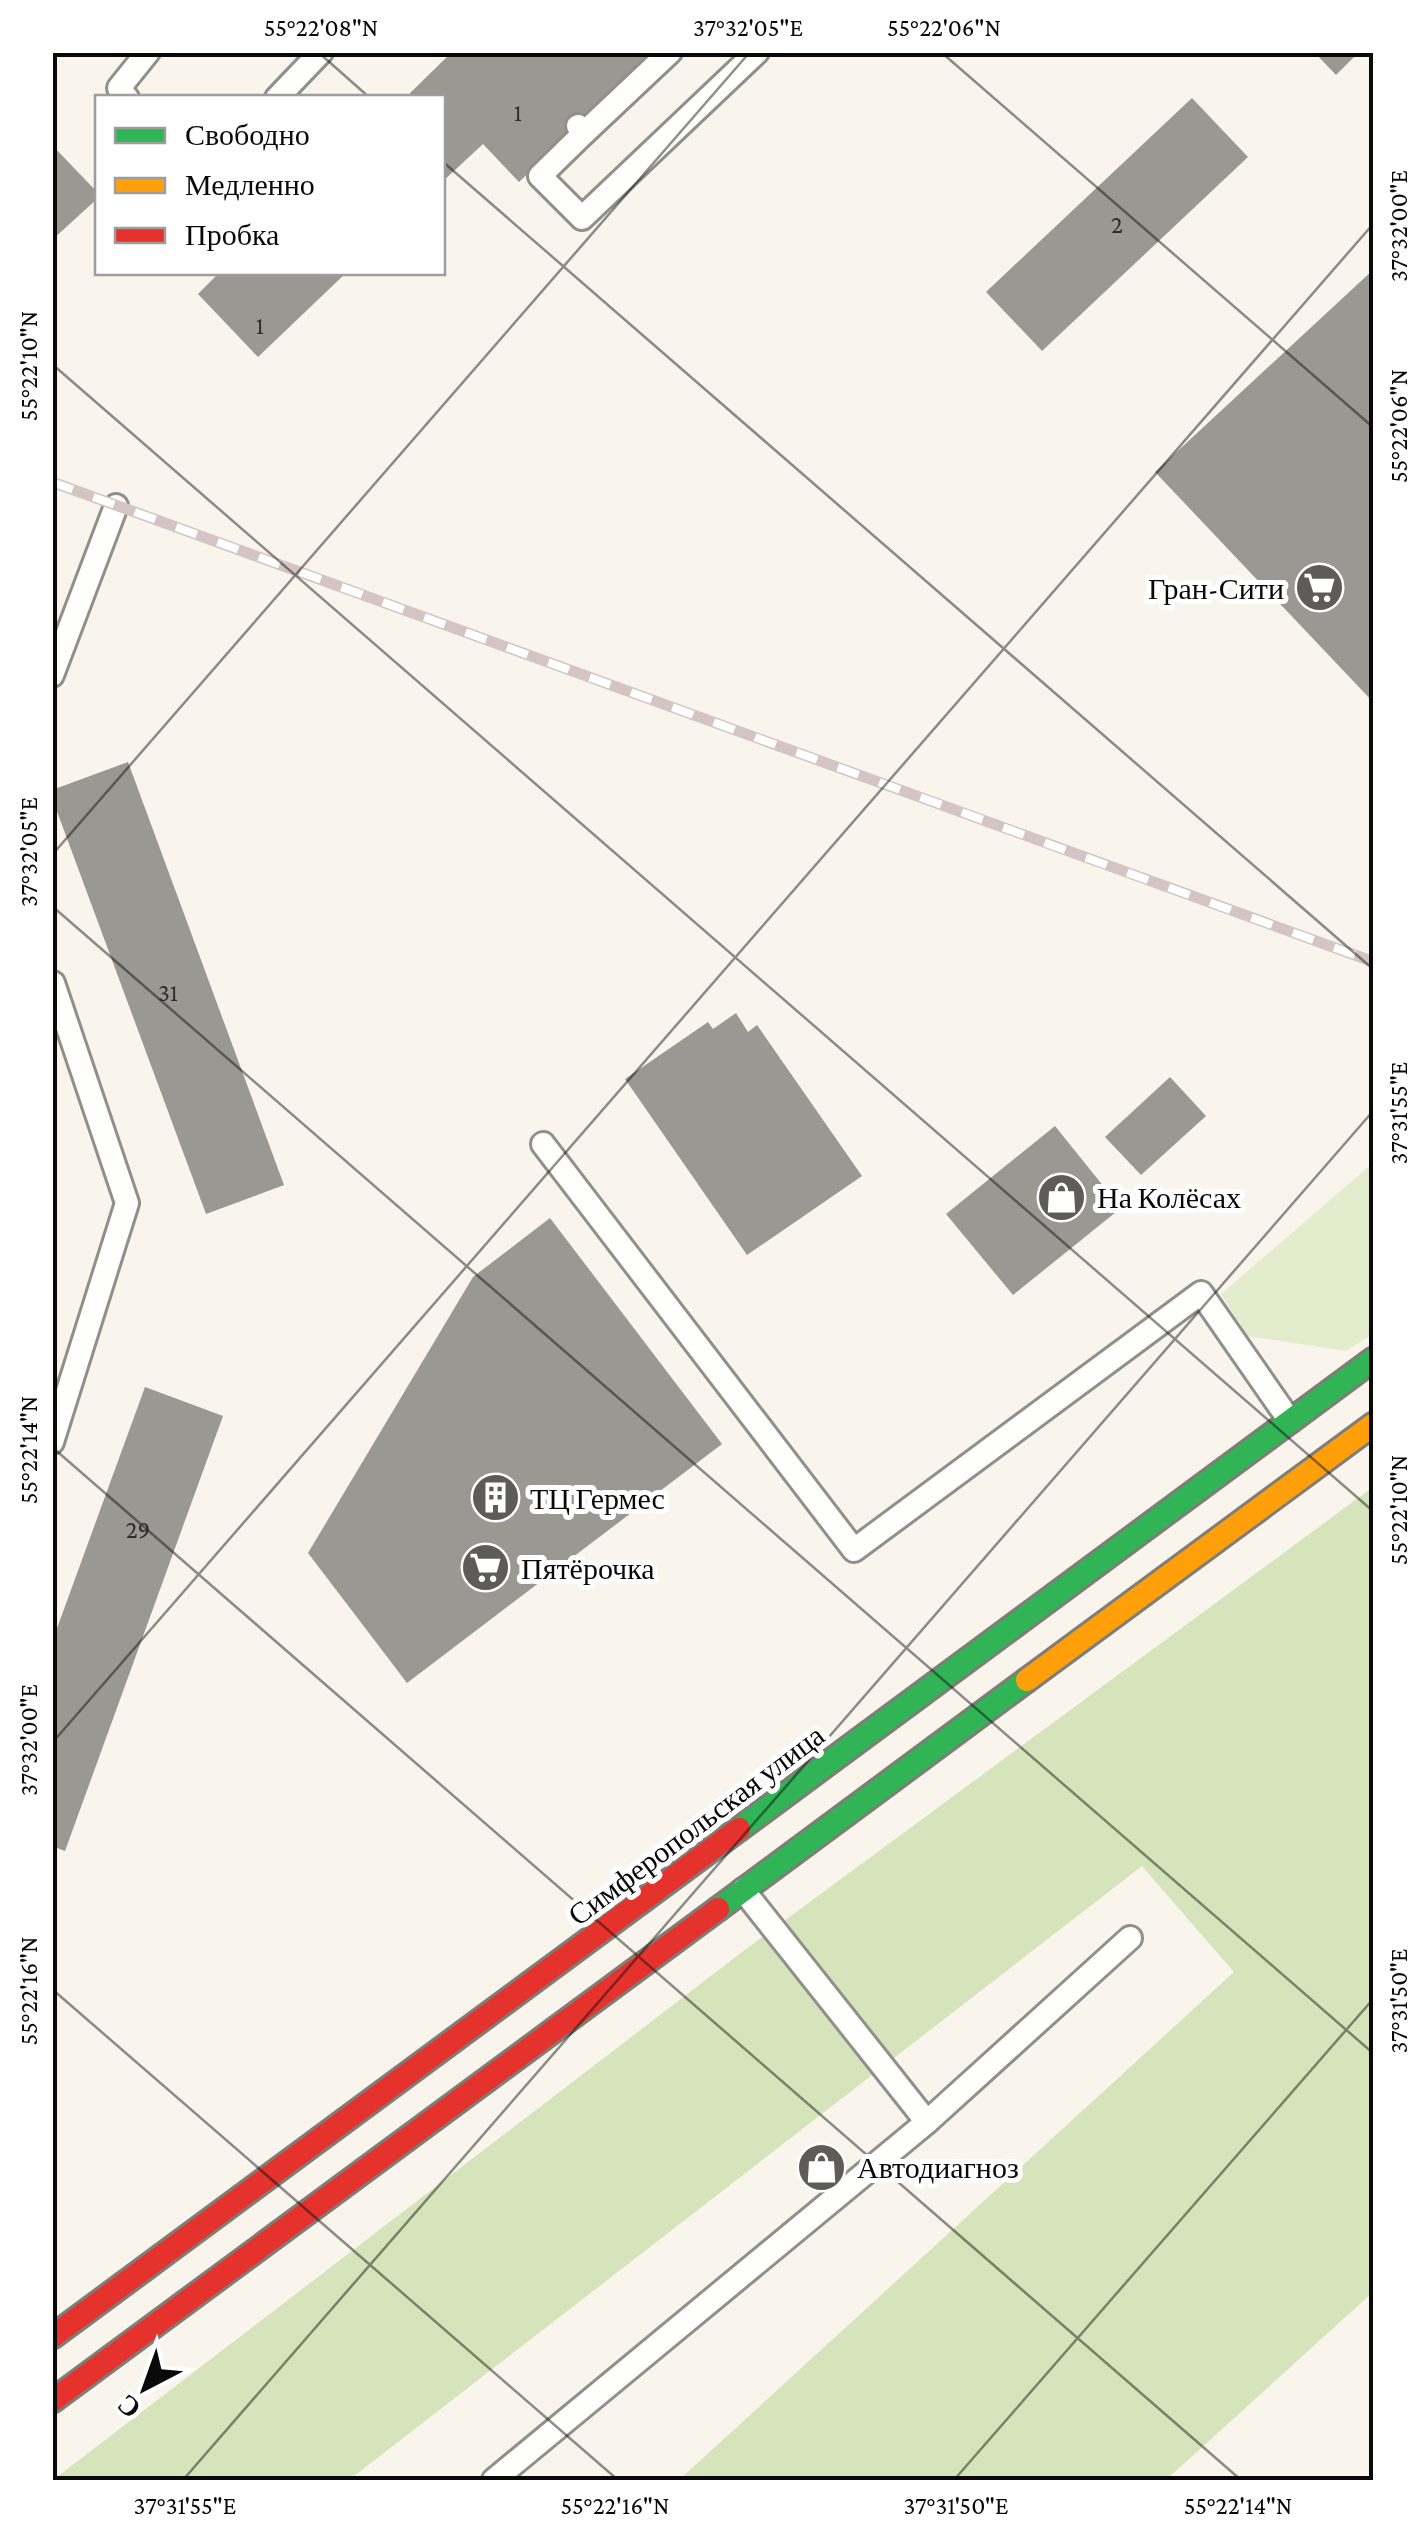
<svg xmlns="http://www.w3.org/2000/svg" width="1426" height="2533" viewBox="0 0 1426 2533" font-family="'Crimson Pro',serif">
<rect width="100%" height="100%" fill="#f9f5ec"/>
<!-- green -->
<polygon fill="#e3edcd" points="1373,1163 1373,1334 1346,1351 1247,1336 1221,1294"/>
<!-- forest -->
<polygon fill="#d5e4bb" points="1373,1487 1373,2292 1166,2480 679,2480 1234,1972 1142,1866 349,2480 53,2480 750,1946"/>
<!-- building -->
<g fill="#9a9893">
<polygon points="452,52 655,52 519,182 483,144 442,182 442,98 405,98"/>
<polygon points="1314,52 1359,52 1336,75"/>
<polygon points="1192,98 1248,157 1042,351 986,292"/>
<polygon points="52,145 98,193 98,198 52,240"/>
<polygon points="1374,269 1374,703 1155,472"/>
<polygon points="220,272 347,272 258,357 198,294"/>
<polygon points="128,762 284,1185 206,1214 52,798 52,790"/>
<polygon points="736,1013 748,1032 757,1025 862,1176 747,1255 625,1079 708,1022 713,1029"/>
<polygon points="1170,1077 1206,1116 1141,1175 1105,1137"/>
<polygon points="1055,1126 1121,1208 1013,1295 946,1214"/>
<polygon points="550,1218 722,1444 407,1683 308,1553 473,1277"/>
<polygon points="145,1387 223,1416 65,1851 52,1846 52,1642"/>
</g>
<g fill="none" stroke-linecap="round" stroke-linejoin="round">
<defs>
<g id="lane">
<polyline points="127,98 119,88 148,52"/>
<polyline points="277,98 321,52"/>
<polyline points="578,126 584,133 540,176 582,218 757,52"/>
<polyline points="584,133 670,52"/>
<polyline points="52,675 116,506"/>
<polyline points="543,1144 854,1550 1201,1293 1290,1421"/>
<polyline points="52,1442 127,1203 53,983"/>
<polyline points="743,1890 927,2122"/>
<polyline points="494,2480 927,2122 1130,1938"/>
</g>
<g id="fast">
<polyline points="739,1829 1374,1359"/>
<polyline points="718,1909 1027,1680"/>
</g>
<polyline id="slow" points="1027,1680 1374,1424"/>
<g id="jam">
<polyline points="52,2337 739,1829"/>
<polyline points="52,2401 718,1909"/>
</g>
</defs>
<!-- lane casing -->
<use href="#lane" stroke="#918f8b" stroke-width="28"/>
<!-- fast casing -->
<use href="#fast" stroke="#7e7d78" stroke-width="28"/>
<!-- slow casing -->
<use href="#slow" stroke="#7e7d78" stroke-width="28"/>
<!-- jam casing -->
<use href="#jam" stroke="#7e7d78" stroke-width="28"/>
<!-- lane -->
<use href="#lane" stroke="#fefefc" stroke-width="22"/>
<!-- fast -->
<use href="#fast" stroke="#30b455" stroke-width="22"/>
<!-- slow -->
<use href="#slow" stroke="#ff9f0a" stroke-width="22"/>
<!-- jam -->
<use href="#jam" stroke="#e5322d" stroke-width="22"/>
<defs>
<polyline id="rail" points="52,482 1374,962"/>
</defs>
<!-- rail casing -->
<use href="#rail" stroke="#d4c4c4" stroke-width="11"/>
<!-- rail -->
<use href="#rail" stroke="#fff" stroke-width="8" stroke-dasharray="22" stroke-linecap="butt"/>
</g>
<!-- ticks -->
<path fill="none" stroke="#090909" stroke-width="2.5" stroke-opacity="0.45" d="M318,52L370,98M941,52L1374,428M442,161L1374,970M52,364L1374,1512M52,855L750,52M52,906L1374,2054M52,1447L1241,2480M52,1743L1374,223M52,1989L618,2480M183,2480L1374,1110M954,2480L1374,1998"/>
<!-- icons -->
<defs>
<symbol id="supermarket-disc" viewBox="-11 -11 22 22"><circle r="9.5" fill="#5d5c58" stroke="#fff"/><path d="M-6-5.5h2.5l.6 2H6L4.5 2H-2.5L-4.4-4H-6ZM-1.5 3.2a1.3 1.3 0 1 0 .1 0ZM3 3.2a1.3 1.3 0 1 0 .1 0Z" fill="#fff"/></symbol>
<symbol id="shop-disc" viewBox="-11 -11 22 22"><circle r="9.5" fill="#5d5c58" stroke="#fff"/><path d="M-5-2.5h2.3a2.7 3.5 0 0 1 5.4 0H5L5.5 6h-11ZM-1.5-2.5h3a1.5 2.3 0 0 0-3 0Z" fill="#fff"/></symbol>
<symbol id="building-disc" viewBox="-11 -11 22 22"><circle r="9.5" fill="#5d5c58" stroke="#fff"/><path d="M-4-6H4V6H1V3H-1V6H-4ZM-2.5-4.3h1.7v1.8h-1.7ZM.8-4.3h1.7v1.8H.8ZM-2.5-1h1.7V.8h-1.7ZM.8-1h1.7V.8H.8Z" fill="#fff"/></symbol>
</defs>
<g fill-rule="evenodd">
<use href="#supermarket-disc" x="1292" y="560" width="55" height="55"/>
<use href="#shop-disc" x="1034" y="1170" width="55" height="55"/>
<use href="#building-disc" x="468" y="1470" width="55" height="55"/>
<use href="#supermarket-disc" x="458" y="1540" width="55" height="55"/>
<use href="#shop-disc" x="794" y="2140" width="55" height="55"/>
</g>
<g text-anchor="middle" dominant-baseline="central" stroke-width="10" stroke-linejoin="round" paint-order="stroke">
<!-- number labels -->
<g font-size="25" fill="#2d2d2c">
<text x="518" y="112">1</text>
<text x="1117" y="224">2</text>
<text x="260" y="325">1</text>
<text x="168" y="992">31</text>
<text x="138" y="1529">29</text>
</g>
<!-- poi labels -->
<g font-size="30" fill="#090909" stroke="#fff" text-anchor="start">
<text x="1284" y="588" text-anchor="end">Гран-Сити</text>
<text x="1097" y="1197">На Колёсах</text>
<text x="530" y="1498">ТЦ Гермес</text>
<text x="521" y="1568">Пятёрочка</text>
<text x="857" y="2167">Автодиагноз</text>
</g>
<!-- street labels -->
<g font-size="30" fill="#090909" stroke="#fff">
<text transform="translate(696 1825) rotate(-37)">Симферопольская улица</text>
</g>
</g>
<!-- border -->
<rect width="1426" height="2533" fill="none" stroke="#ffffff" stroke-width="110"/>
<!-- legend -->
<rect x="95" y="95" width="350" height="180" fill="#ffffff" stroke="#9d9d9d" stroke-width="2.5"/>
<rect x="115" y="128" width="50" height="15" fill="#30b455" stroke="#9d9d9d" stroke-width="2.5"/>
<text x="185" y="145" font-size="30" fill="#090909">Свободно</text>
<rect x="115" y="178" width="50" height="15" fill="#ff9f0a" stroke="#9d9d9d" stroke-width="2.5"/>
<text x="185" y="195" font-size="30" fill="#090909">Медленно</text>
<rect x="115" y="228" width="50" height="15" fill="#e5322d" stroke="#9d9d9d" stroke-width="2.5"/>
<text x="185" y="245" font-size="30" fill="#090909">Пробка</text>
<!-- north arrow -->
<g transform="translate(145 2388) rotate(221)" stroke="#ffffff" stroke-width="8" paint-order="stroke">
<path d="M0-8L18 38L0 25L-18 38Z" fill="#090909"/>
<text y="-15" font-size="28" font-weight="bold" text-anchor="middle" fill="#090909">С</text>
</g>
<rect x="55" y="55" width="1316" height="2423" fill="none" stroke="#090909" stroke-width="4"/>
<g font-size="25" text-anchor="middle" fill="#090909">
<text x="321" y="36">55°22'08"N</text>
<text x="748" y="36">37°32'05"E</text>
<text x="944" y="36">55°22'06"N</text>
<text transform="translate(1398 226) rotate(-90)" y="9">37°32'00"E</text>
<text transform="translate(28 366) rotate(-90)" y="9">55°22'10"N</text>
<text transform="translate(1398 426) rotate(-90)" y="9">55°22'06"N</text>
<text transform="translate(28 852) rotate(-90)" y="9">37°32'05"E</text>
<text transform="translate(1398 1113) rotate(-90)" y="9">37°31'55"E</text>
<text transform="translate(28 1450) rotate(-90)" y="9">55°22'14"N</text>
<text transform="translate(1398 1510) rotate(-90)" y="9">55°22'10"N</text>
<text transform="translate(28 1740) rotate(-90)" y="9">37°32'00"E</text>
<text transform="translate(28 1991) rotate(-90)" y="9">55°22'16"N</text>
<text transform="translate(1398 2001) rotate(-90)" y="9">37°31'50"E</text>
<text x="185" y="2514">37°31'55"E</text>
<text x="615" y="2514">55°22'16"N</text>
<text x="956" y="2514">37°31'50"E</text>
<text x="1238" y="2514">55°22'14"N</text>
</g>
</svg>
